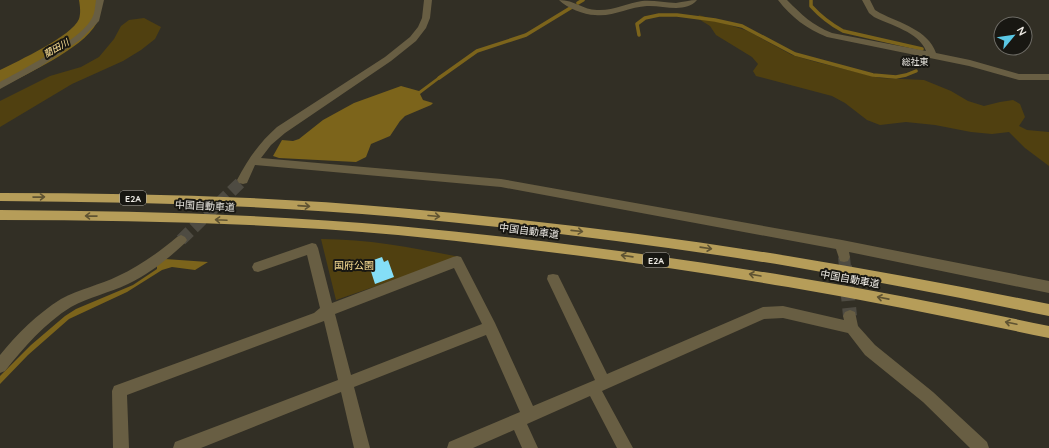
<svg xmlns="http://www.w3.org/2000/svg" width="1049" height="448" viewBox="0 0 1049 448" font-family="Quicksand,'Noto Sans JP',sans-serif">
<rect width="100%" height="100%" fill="#322f25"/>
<!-- green -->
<g fill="#504010">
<polygon points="699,15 748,31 792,55 816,62 880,78 924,80 951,91 968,101 984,106 1000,102 1013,100 1020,104 1025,117 1019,126 1027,130 1049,132 1049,166 1025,148 1009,132 992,134 971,132 935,125 906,122 880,125 867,120 845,103 832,96 756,76 753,71 758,64 752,57 716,35 710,26 697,18"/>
<polygon points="144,18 161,27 155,39 141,50 123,61 72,84 0,127 0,101 50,76 81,67 99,57 114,39 121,26 129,20"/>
<path d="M321,239C369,239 413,248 460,257L336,300Z"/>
</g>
<!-- water -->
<g fill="#7c641b">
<polygon points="442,74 445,75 420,94 423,100 433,103 431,105 405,116 400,121 390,136 371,144 366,157 356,162 279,158 273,156 282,140 293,141 299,139 323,120 354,103 401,86 419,91"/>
<polygon points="165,259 208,262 195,270 172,267 162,270 127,292 69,319 28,355 0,384 0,376 31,345 65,316 76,309 133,285 157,269 157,266"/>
</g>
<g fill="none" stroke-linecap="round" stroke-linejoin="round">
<!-- stream -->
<g stroke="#7c641b" stroke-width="3.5">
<path d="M811,0V6C821,17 830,24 843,31L922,49"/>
<polyline points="578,3 583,0"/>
<polyline points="639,35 637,24 645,18 659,15 677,15 715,20 742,26 795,54 873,75 896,77 906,75 916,71"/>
<polyline points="439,78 477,51 526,35 572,7"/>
</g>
<!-- river -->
<path fill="#7c641b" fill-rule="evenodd" d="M79,0H99C99,6 101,13 99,18C90,45 32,71 8,84L0,86V70C18,61 72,36 79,19C81,13 80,6 79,0Z"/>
</g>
<!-- building -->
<polygon fill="#84def7" points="382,257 384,262 388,260 394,277 375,284 368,262"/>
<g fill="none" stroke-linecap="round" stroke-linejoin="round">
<!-- minor-tunnel-far1 -->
<g stroke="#4e4b42" stroke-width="12" stroke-dasharray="12 5.5" stroke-linecap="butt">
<polyline points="181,240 243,180"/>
<polyline points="844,257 845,267"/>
</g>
<!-- minor-tunnel -->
<polyline stroke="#4e4b42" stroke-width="14" stroke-dasharray="14 7" stroke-linecap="butt" points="845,266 850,316"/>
<!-- minor -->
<g fill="#685e43" fill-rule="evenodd">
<path d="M96,0H104L99,21L80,40L40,67L0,89V82C22,70 82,39 92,18C95,13 95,6 96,0Z"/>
<path d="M424,0H432L430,18L426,28L416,41L391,61L285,133L271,145L261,158L501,179L842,240L1049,281V293L849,252L850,257L848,261L844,262L840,261L836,249L501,187L255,165L247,183L243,184L239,183L237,180C248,159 259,143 277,127L385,57L410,37L418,27L422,18Z"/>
<path d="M559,0C575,0 583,10 597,10C613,11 627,3 642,1C654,0 665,3 676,3C683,2 690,0 697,0C685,14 663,5 647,6C629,7 613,17 595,15C584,15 567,8 559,0Z"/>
<path d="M778,0H787C802,15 812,25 832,33L926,51C919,32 890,25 874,17L869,13L862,0H870L875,10L880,13C900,23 928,30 936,53L970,60L1019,74H1049V80H1019L969,66L827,37C807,29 791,17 778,0Z"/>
<path d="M181,235L185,237L187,240L185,243C168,259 149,274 128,284C109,293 89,297 71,307C45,323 24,347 5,371L0,373V355C17,334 37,314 61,299C79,289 100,285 118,276C140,266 159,252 177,237Z"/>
<path d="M312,243L316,244L318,248L332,303L453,257L457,256L461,257L495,323L533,406L595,380L547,279L548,275L553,274L558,275L607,374L763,307L783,306L844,320L843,316L845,312L850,310L855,312L858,326L875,345L933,392L987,442L989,448H970L923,402L865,355L848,333L783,318L764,319L602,391L633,448H617L590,396L527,424L538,448H522L514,430L473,448H447L449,442L520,412L486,335L354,387L370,448H354L341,392L201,448H173L175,442L338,380L324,321L127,395L129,448H113L112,391L114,386L314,313L320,308L307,255L258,272L254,271L252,267L254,263ZM454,268L482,324L351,375L335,314Z"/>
</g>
<!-- highway -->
<g fill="#b69d59" fill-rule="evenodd">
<path d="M0,193C133,193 266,196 398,208C528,219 658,235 788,256C875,270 962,287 1049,304V316C962,298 875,281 788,266C659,245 529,229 398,217C266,205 133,202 0,201Z"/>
<path d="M0,210C133,211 266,214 398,226C529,238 659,255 788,276C875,290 962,308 1049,326V338C962,320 876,302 788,287C659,265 529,248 398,235C266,223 133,220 0,220Z"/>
</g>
</g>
<!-- one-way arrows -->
<defs><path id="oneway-shaft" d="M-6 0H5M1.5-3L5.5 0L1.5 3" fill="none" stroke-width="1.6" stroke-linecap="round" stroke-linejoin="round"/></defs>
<g stroke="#5f5332">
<use href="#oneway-shaft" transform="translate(39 197) rotate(-1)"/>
<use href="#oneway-shaft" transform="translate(304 206) rotate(4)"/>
<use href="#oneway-shaft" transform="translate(91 216) rotate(-179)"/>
<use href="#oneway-shaft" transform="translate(434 216) rotate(5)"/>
<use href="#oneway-shaft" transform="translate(221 220) rotate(-177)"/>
<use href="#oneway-shaft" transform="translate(577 231) rotate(6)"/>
<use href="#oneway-shaft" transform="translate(706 248) rotate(8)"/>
<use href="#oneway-shaft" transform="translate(627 256) rotate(-172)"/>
<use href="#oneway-shaft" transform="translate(755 275) rotate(-170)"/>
<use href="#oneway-shaft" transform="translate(883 298) rotate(-169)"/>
<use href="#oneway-shaft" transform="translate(1011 323) rotate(-168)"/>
</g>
<g text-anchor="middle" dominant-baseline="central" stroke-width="4" stroke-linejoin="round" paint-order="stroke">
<!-- far-water labels -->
<g font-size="9" font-style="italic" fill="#fee297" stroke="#181712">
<text transform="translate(56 48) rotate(-30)">藺田川</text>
</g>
<!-- far-neighbourhood labels -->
<g font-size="9" fill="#eeebe5" stroke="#181712">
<text x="915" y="61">総社東</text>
</g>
<!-- shield labels -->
<g fill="#181712" stroke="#aeaba6" stroke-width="1">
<rect x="120" y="191" width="26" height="14" rx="3"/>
<rect x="643" y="253" width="26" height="14" rx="3"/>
</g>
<g font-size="9" font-weight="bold" fill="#eeebe5">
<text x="133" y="198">E2A</text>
<text x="656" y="260">E2A</text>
</g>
<!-- street labels -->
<g font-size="10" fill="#eeebe5" stroke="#181712">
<text transform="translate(205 206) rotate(3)">中国自動車道</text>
<text transform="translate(529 231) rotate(7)">中国自動車道</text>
<text transform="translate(850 279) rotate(10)">中国自動車道</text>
</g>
<!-- park labels -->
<g font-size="10" fill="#fde196" stroke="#181712">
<text x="354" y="265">国府公園</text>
</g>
</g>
<!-- north arrow -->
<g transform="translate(1013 36) rotate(61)"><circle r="19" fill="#181712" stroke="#6e6c66"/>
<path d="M0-3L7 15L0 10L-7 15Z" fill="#5ac8e5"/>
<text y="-6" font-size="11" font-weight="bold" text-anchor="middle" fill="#eeebe5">N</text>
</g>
</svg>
